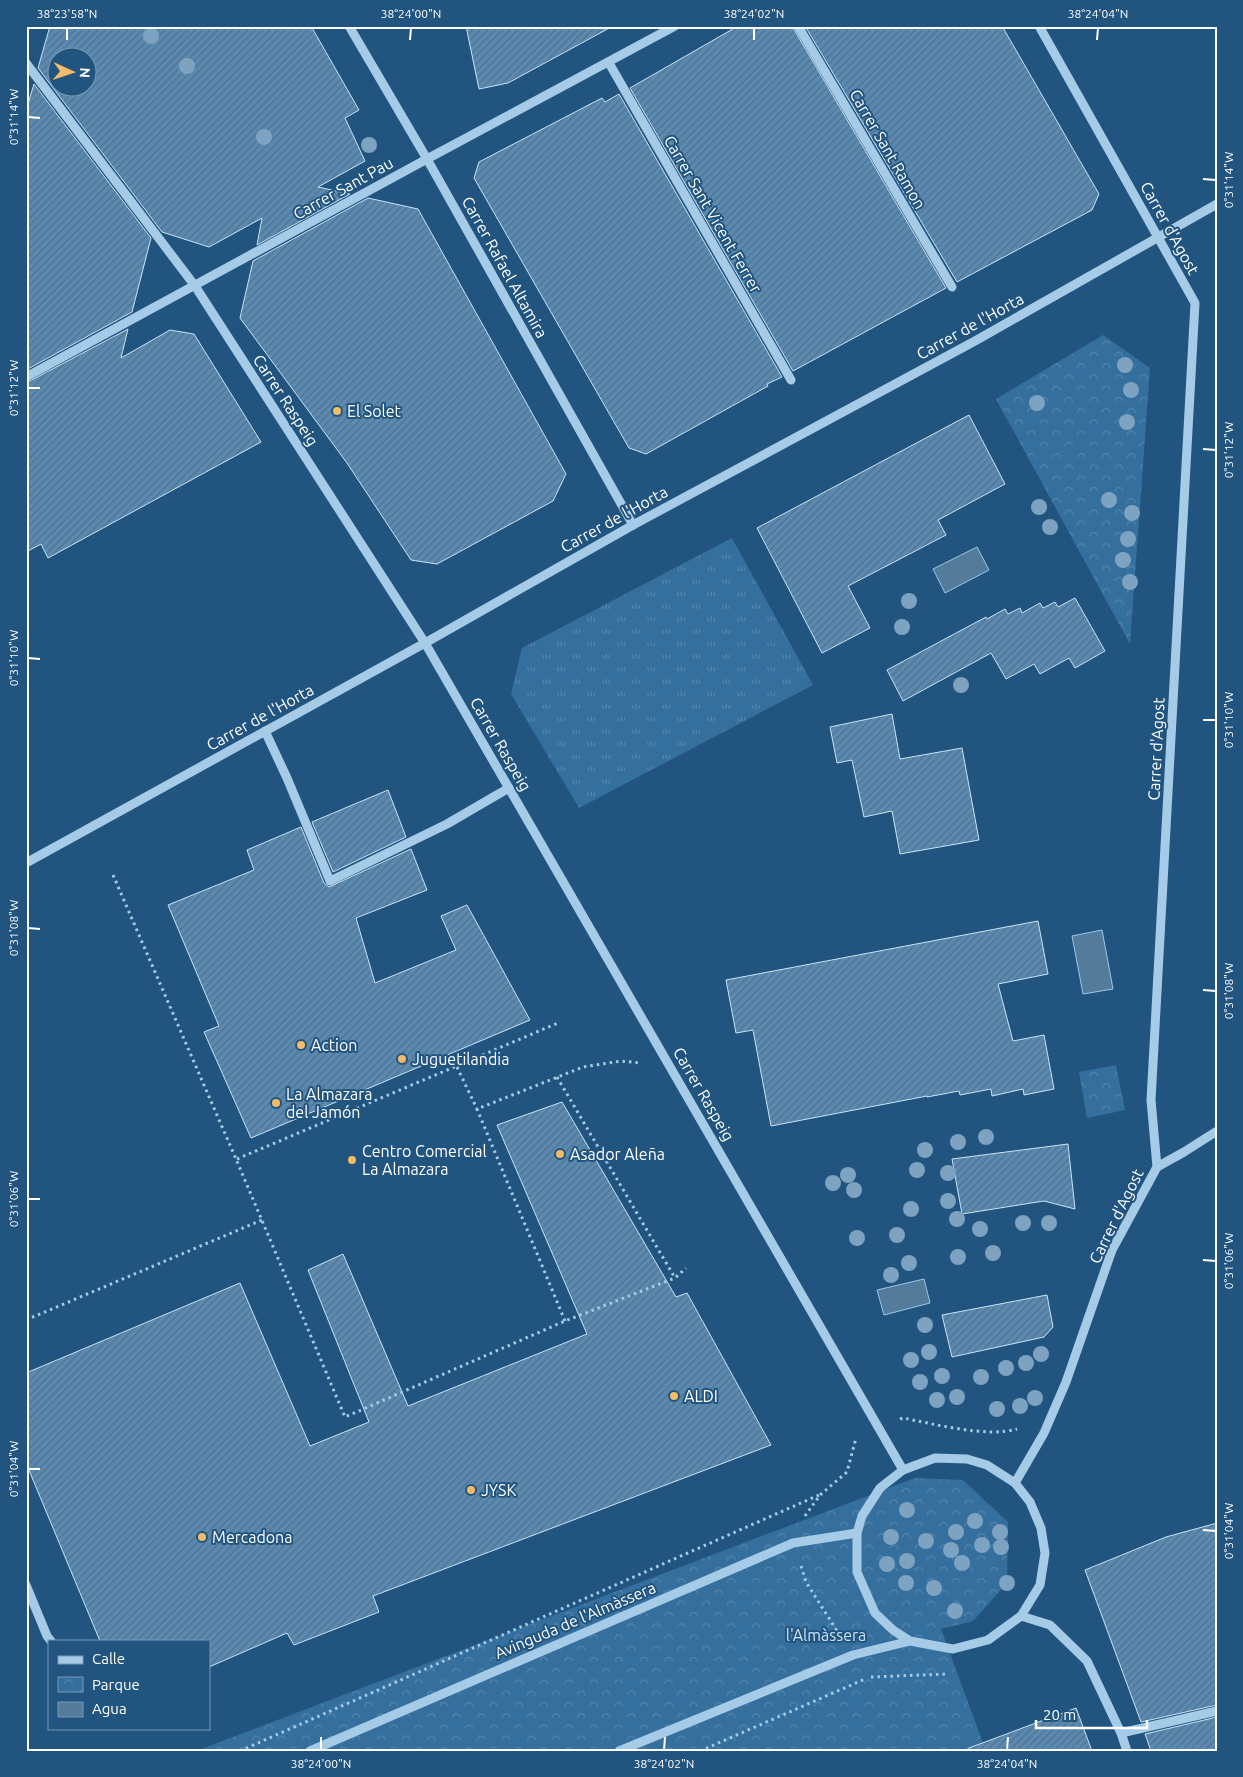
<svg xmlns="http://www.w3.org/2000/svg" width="1243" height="1777" viewBox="0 0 1243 1777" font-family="Ubuntu,sans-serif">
<defs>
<pattern id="grass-tufts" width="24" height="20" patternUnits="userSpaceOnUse" patternTransform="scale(1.25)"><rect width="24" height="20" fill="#356f9e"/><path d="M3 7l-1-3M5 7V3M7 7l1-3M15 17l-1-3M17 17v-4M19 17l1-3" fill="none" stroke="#5385ad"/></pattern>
<pattern id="park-crowns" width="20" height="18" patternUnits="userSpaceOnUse" patternTransform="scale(1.25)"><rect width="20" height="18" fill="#356f9e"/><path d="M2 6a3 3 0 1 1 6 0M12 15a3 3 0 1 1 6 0" fill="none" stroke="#5385ad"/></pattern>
<pattern id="building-hatch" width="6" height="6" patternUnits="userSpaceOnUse" patternTransform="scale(1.25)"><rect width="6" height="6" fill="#5a8ab1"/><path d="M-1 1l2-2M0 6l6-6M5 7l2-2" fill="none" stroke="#547189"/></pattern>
</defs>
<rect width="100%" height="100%" fill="#215580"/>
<!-- grass -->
<polygon fill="url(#grass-tufts)" points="732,538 813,685 579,808 511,694 522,648"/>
<!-- park -->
<g fill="url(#park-crowns)">
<polygon points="1103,335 1150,368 1130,644 996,399"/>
<polygon points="1116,1065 1125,1110 1087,1118 1079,1072"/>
<polygon points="915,1478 963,1480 1008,1522 1007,1583 973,1621 941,1629 986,1751 196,1751"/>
</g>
<!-- water -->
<g fill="#557b9a" stroke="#9ac8e9">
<polygon points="977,547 989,570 945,593 933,569"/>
<polygon points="1102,930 1113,989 1083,994 1072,936"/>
<polygon points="924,1279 930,1303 884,1315 877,1290"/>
</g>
<!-- building -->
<g fill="url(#building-hatch)" stroke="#cae3f6" fill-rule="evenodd">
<path d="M50,26H311L359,110L345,118L365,161L318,187L350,194L257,245L262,218L209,247L162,232L38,68ZM58,58H88V88H58Z"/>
<polygon points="466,26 613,26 508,83 479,89"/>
<polygon points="738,26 792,26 946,288 793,371 630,88"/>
<polygon points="805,26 1002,26 1099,194 1092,210 957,282"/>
<polygon points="34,84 151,238 132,312 26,370 26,110"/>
<polygon points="619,94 782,377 767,384 768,386 646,454 629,448 474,178 479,162 602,98 605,102"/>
<polygon points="368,198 418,209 566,474 553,501 437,564 411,560 347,463 240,318 253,261"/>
<polygon points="128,329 121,358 170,330 194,334 261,442 48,558 41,544 26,552 26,383"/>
<polygon points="969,415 1005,484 938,520 946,535 848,586 870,628 822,653 757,528"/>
<polygon points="1075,598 1105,651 1075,668 1069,658 1040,674 1034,664 1006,679 991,653 903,701 887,670 986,617 987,619 1005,609 1008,614 1020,608 1022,613 1040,603 1043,608 1055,602 1058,607"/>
<polygon points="892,714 900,759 962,748 979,840 900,854 892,811 864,817 852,760 837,763 830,727"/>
<polygon points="388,790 406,837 333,872 312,822"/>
<polygon points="301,827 324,883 329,887 411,849 427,890 356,918 375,983 456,950 441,916 467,905 530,1020 251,1138 204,1032 219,1026 168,905 254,870 247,850"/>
<polygon points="1038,921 1048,974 998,984 1013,1041 1044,1035 1054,1089 1024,1095 1023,1089 992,1096 991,1089 960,1095 959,1091 927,1097 927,1096 771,1126 753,1030 736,1033 726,980"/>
<polygon points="562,1102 676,1297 687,1293 771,1445 373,1596 379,1612 294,1645 287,1633 209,1667 209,1641 100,1641 26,1463 26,1373 240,1283 310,1446 369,1422 308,1270 343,1254 408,1406 587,1334 497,1125"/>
<polygon points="1068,1144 1075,1209 1044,1201 962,1214 952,1159"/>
<polygon points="1047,1295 1053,1327 1044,1337 952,1357 942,1315"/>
<polygon points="1217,1523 1217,1705 1141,1722 1085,1570 1166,1537"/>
<polygon points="1076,1708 1092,1751 969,1751 969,1748"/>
<polygon points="1217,1717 1217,1751 1151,1751 1145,1734"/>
</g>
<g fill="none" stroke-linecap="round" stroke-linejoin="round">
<!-- path -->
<g stroke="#a6cbe7" stroke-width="3" stroke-dasharray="2.5 4" stroke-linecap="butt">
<polyline points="113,875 236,1159 345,1417 565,1321 675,1278 686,1268"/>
<polyline points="457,1067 477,1109"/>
<polyline points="557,1077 675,1278"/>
<polyline points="237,1159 558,1023"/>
<polyline points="26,1320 262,1220"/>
<polyline points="565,1321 477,1109 583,1067 621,1061 641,1063"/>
<path d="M900,1419L903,1418C934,1424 988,1438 1017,1429"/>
<polyline points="805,1516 820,1495 847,1472 856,1438"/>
<polyline points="801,1566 806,1582 839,1634"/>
<polyline points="871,1677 947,1674"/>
<polyline points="240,1751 819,1495"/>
<polyline points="700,1751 865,1679"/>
</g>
<!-- minor -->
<g stroke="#a6cbe7" stroke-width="9">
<polyline points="349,26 427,159 633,525"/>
<polyline points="798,26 952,287"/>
<polyline points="26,63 195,286 425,643 903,1470"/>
<polyline points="609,63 791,380"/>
<polyline points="26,377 427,159 675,26"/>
<polyline points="265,731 287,778 330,881 447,824 509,788"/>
<polyline points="26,863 425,643 633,525 975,341 1217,204"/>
<polyline points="1157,1167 1184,1152 1217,1131"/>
<polyline points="1015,1483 1044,1433 1066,1382 1112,1250 1157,1167 1151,1100 1195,303 1039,26"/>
<polyline points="26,1585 47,1636 51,1641"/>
<polyline points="1021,1616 1050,1625 1087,1661 1121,1733 1127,1751"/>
<polyline points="1121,1733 1217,1711"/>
<polyline points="310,1751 793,1543 857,1533"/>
<polyline points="619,1751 853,1655 910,1641 953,1649 988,1640 1021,1616 1040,1585 1045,1553 1041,1528 1030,1502 1015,1483 987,1465 967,1459 935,1458 903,1470 880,1488 862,1516 857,1533 857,1572 875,1613 893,1630 910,1641"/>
</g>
</g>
<!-- trees -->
<g fill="#7ea3c1">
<circle cx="151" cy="36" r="8"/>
<circle cx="187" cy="66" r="8"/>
<circle cx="264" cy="137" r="8"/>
<circle cx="369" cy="145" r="8"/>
<circle cx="1125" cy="365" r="8"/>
<circle cx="1131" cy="390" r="8"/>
<circle cx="1037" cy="403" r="8"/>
<circle cx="1127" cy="422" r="8"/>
<circle cx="1109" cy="500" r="8"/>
<circle cx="1039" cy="507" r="8"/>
<circle cx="1132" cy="513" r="8"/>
<circle cx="1050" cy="527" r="8"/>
<circle cx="1128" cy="539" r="8"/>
<circle cx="1123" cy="560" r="8"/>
<circle cx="1130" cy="582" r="8"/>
<circle cx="909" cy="601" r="8"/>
<circle cx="902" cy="627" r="8"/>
<circle cx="961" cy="685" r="8"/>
<circle cx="986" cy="1137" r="8"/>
<circle cx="958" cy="1142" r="8"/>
<circle cx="925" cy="1150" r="8"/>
<circle cx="917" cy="1170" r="8"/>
<circle cx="948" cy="1173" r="8"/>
<circle cx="848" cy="1175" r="8"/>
<circle cx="833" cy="1183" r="8"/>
<circle cx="854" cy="1190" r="8"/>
<circle cx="948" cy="1201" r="8"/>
<circle cx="911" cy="1209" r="8"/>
<circle cx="957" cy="1219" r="8"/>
<circle cx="1023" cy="1223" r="8"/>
<circle cx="1049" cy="1223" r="8"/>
<circle cx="980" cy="1229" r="8"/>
<circle cx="897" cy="1235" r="8"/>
<circle cx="857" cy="1238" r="8"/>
<circle cx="993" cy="1253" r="8"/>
<circle cx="958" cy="1257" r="8"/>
<circle cx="909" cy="1263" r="8"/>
<circle cx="891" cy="1275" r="8"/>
<circle cx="925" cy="1325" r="8"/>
<circle cx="929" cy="1352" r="8"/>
<circle cx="1041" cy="1354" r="8"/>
<circle cx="911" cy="1360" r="8"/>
<circle cx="1026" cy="1363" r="8"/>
<circle cx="1006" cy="1368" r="8"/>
<circle cx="942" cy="1376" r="8"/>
<circle cx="981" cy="1377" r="8"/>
<circle cx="920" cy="1382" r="8"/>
<circle cx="957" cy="1397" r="8"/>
<circle cx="1035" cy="1398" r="8"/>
<circle cx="937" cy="1400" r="8"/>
<circle cx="1020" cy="1406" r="8"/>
<circle cx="997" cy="1409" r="8"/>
<circle cx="907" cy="1510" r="8"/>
<circle cx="975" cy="1521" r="8"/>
<circle cx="956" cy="1532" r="8"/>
<circle cx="1000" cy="1532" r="8"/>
<circle cx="891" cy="1537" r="8"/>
<circle cx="926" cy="1541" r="8"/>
<circle cx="982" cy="1545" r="8"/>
<circle cx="1001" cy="1547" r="8"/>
<circle cx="951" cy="1550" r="8"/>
<circle cx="907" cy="1561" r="8"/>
<circle cx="962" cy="1563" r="8"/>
<circle cx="887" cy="1564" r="8"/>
<circle cx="906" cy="1583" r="8"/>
<circle cx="1007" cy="1583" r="8"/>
<circle cx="934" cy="1588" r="8"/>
<circle cx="955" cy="1611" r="8"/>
</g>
<!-- ticks -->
<path fill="none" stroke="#fff" stroke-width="2" d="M67,40V28M410,40L411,28M754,40V28M1097,40L1098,28M28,117L40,118M1203,179L1216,180M28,388H40M1203,449L1216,450M28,658L40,659M1203,720H1216M28,928L40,929M1203,990L1216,991M28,1199H40M1203,1260L1216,1261M28,1469H40M1203,1530L1216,1531M321,1750V1737M664,1750L665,1737M1007,1750L1008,1737"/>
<!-- markers -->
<g fill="#f4bb68" stroke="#215580" stroke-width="2">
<circle cx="337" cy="411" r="5"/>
<circle cx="301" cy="1045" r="5"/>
<circle cx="402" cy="1059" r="5"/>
<circle cx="276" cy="1103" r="5"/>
<circle cx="560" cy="1154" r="5"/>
<circle cx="352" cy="1160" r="5"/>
<circle cx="674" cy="1396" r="5"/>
<circle cx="471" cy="1490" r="5"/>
<circle cx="202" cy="1537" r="5"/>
</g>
<g text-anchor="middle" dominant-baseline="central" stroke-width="4" stroke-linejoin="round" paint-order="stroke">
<!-- street labels -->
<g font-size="16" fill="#fff" stroke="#215580">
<text transform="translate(888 149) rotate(60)">Carrer Sant Ramon</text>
<text transform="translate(343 188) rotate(-29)">Carrer Sant Pau</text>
<text transform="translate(713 214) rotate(60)">Carrer Sant Vicent Ferrer</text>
<text transform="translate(1170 228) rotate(61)">Carrer d'Agost</text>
<text transform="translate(505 267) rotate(61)">Carrer Rafael Altamira</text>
<text transform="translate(970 326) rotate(-29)">Carrer de l'Horta</text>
<text transform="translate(286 400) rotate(57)">Carrer Raspeig</text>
<text transform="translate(614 519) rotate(-29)">Carrer de l'Horta</text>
<text transform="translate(260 717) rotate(-29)">Carrer de l'Horta</text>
<text transform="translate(501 744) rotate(60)">Carrer Raspeig</text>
<text transform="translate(1156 749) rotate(-87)">Carrer d'Agost</text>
<text transform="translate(704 1094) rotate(60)">Carrer Raspeig</text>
<text transform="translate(1116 1216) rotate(-64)">Carrer d'Agost</text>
<text transform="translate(575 1620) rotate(-23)">Avinguda de l'Almàssera</text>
</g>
<!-- poi labels -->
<g font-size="16" fill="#fff" stroke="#215580" text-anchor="start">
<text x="347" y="411">El Solet</text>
<text x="311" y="1045">Action</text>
<text x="412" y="1059">Juguetilandia</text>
<text x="286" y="1094">La Almazara<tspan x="286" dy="18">del Jamón</tspan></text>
<text x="362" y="1151">Centro Comercial<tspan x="362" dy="18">La Almazara</tspan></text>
<text x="570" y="1154">Asador Aleña</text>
<text x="684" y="1396">ALDI</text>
<text x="481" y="1490">JYSK</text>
<text x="212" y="1537">Mercadona</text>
</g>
<!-- park labels -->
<g font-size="16" fill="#cae3f6" stroke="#215580">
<text x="826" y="1635">l'Almàssera</text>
</g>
</g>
<!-- border -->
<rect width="1243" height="1777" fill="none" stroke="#215580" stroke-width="55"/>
<!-- legend -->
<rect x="48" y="1640" width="162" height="90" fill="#215580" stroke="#7a99b3"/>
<rect x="58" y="1656" width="25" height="8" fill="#a6cbe7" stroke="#7a99b3"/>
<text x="92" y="1664" font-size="15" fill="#ffffff">Calle</text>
<rect x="58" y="1677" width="25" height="15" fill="url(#park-crowns)" stroke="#7a99b3"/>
<text x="92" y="1690" font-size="15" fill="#ffffff">Parque</text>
<rect x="58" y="1702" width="25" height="15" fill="#557b9a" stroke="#7a99b3"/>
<text x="92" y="1714" font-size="15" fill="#ffffff">Agua</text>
<!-- north arrow -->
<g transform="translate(72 72) rotate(93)"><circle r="24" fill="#215580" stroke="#7a99b3"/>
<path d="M0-4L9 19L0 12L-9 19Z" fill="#f4bb68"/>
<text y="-8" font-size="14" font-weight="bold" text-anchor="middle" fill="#ffffff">N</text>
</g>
<!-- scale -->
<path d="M1036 1720v8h111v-8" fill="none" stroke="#ffffff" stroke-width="2.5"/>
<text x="1043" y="1720" font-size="15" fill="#ffffff" stroke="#215580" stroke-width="4" paint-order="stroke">20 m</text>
<rect x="28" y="28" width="1188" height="1722" fill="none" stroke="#fff" stroke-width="2"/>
<g font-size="12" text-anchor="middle" fill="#fff">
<text x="67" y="18">38°23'58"N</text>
<text x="411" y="18">38°24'00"N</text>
<text x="754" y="18">38°24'02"N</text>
<text x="1098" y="18">38°24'04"N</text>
<text transform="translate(14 117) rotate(-90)" y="4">0°31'14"W</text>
<text transform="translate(1229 180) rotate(-90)" y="4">0°31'14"W</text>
<text transform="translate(14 388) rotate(-90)" y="4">0°31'12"W</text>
<text transform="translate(1229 450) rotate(-90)" y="4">0°31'12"W</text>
<text transform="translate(14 658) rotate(-90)" y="4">0°31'10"W</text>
<text transform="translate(1229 720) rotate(-90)" y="4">0°31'10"W</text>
<text transform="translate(14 928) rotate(-90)" y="4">0°31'08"W</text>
<text transform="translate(1229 991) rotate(-90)" y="4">0°31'08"W</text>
<text transform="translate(14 1199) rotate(-90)" y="4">0°31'06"W</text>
<text transform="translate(1229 1261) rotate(-90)" y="4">0°31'06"W</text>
<text transform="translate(14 1469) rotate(-90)" y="4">0°31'04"W</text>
<text transform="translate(1229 1531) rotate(-90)" y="4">0°31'04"W</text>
<text x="321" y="1768">38°24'00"N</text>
<text x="664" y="1768">38°24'02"N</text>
<text x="1007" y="1768">38°24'04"N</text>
</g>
</svg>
